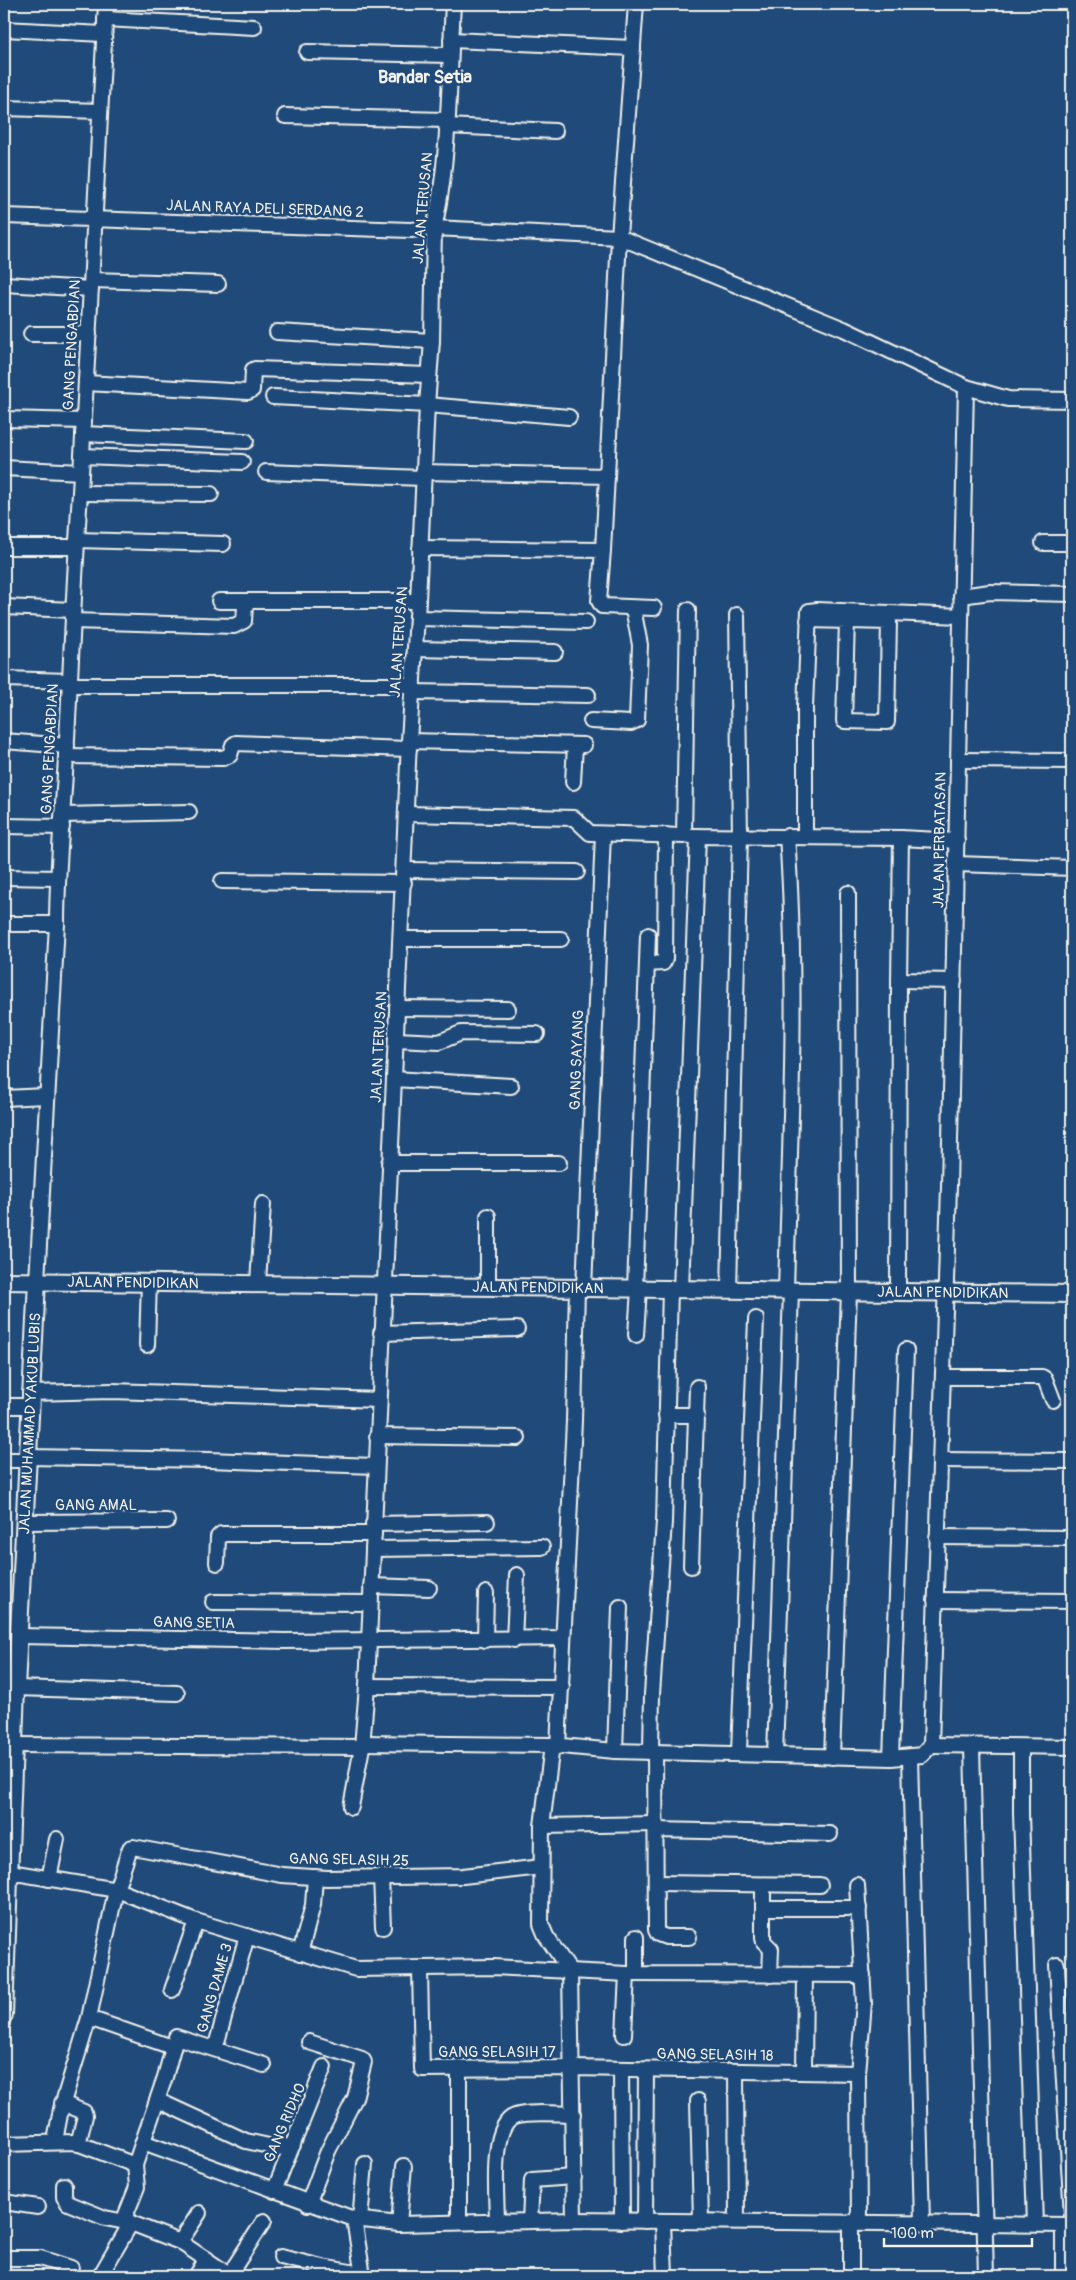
<svg xmlns="http://www.w3.org/2000/svg" width="1076" height="2280" viewBox="0 0 1076 2280" font-family="Pangolin,sans-serif">
<rect width="100%" height="100%" fill="#1f4a7a"/>
<filter id="ink" filterUnits="userSpaceOnUse"><feTurbulence type="fractalNoise" baseFrequency=".02" numOctaves="2"/><feDisplacementMap in="SourceGraphic" scale="10" xChannelSelector="R" yChannelSelector="G"/><feConvolveMatrix kernelMatrix="1 2 1 2 8 2 1 2 1" color-interpolation-filters="sRGB"/></filter>
<g filter="url(#ink)">
<g fill="none" stroke-linecap="round" stroke-linejoin="round">
<defs>
<g id="minor">
<polyline points="105,19 254,27"/>
<polyline points="4,29 103,34"/>
<polyline points="451,40 633,48"/>
<polyline points="307,52 450,55"/>
<polyline points="4,108 100,111"/>
<polyline points="285,116 446,120"/>
<polyline points="446,126 555,131"/>
<polyline points="4,216 410,230 434,228 619,237 844,329 966,387 1008,399 1072,400"/>
<polyline points="92,280 218,284"/>
<polyline points="4,284 91,289"/>
<polyline points="277,332 432,341"/>
<polyline points="31,334 89,334"/>
<polyline points="86,383 248,392 252,390 253,370 255,369 429,375"/>
<polyline points="273,397 427,405 569,417"/>
<polyline points="4,419 84,421"/>
<polyline points="83,434 246,441"/>
<polyline points="82,456 242,462"/>
<polyline points="4,468 81,472"/>
<polyline points="266,472 423,478"/>
<polyline points="423,472 607,476 603,550"/>
<polyline points="607,476 619,237 636,4"/>
<polyline points="80,493 211,494"/>
<polyline points="77,540 223,544"/>
<polyline points="1043,543 1072,543"/>
<polyline points="4,547 75,547"/>
<polyline points="420,548 603,550 599,601 602,606 654,608"/>
<polyline points="961,596 990,592 1072,594"/>
<polyline points="219,601 418,601"/>
<polyline points="4,607 73,610"/>
<polyline points="417,618 586,622"/>
<polyline points="808,620 889,622 887,722 844,721 847,621"/>
<polyline points="73,621 234,626 244,621 245,606 249,602"/>
<polyline points="415,649 555,652"/>
<polyline points="4,679 70,681"/>
<polyline points="70,685 413,685"/>
<polyline points="412,692 588,695"/>
<polyline points="591,721 631,723 637,720 640,645 633,608"/>
<polyline points="4,741 67,746"/>
<polyline points="409,741 584,745"/>
<polyline points="66,756 223,758 230,755 233,745 236,743 409,749"/>
<polyline points="958,760 1072,761"/>
<polyline points="573,782 575,745"/>
<polyline points="407,814 574,818 590,833 684,836 688,610"/>
<polyline points="63,815 189,812"/>
<polyline points="4,826 62,827"/>
<polyline points="690,836 901,838 957,841"/>
<polyline points="805,836 805,707 809,611 817,610 961,616"/>
<polyline points="901,838 899,980 954,981"/>
<polyline points="956,864 1072,868"/>
<polyline points="404,870 577,872"/>
<polyline points="4,877 57,878"/>
<polyline points="222,881 404,883"/>
<polyline points="4,924 57,924"/>
<polyline points="401,939 561,939"/>
<polyline points="647,964 663,963 665,959 666,835"/>
<polyline points="397,1008 508,1009"/>
<polyline points="396,1040 439,1042 461,1033 537,1034"/>
<polyline points="394,1079 511,1086"/>
<polyline points="4,1098 46,1096"/>
<polyline points="389,1163 559,1163"/>
<polyline points="488,1216 488,1287"/>
<path d="M37,1281L57,924C57,868 63,813 66,757C71,669 74,581 80,493L106,4"/>
<polyline points="258,1283 263,1204"/>
<polyline points="584,1288 603,834"/>
<polyline points="635,1289 648,935"/>
<polyline points="681,1290 698,836"/>
<polyline points="729,1290 740,836 737,615"/>
<path d="M786,1291C790,1140 798,987 787,836"/>
<polyline points="898,1292 899,980"/>
<polyline points="381,1333 517,1329"/>
<polyline points="636,1335 639,1289"/>
<polyline points="147,1345 149,1282"/>
<polyline points="944,1377 1042,1377 1045,1379 1053,1400"/>
<polyline points="30,1393 112,1391 379,1400"/>
<polyline points="4,1406 29,1406"/>
<polyline points="666,1415 697,1415"/>
<polyline points="377,1436 518,1438"/>
<polyline points="27,1457 209,1460 376,1466"/>
<polyline points="4,1460 27,1460"/>
<polyline points="940,1460 1072,1461"/>
<polyline points="25,1522 167,1521"/>
<polyline points="373,1524 487,1522"/>
<polyline points="937,1537 1072,1538"/>
<polyline points="373,1549 542,1547"/>
<polyline points="217,1563 218,1537 221,1534 374,1534"/>
<polyline points="691,1566 697,1387"/>
<polyline points="371,1586 429,1588"/>
<polyline points="935,1600 1072,1601"/>
<polyline points="213,1602 370,1603"/>
<polyline points="19,1636 285,1641 563,1638"/>
<polyline points="485,1640 486,1593"/>
<polyline points="514,1640 517,1575"/>
<polyline points="367,1686 562,1687"/>
<polyline points="16,1688 177,1693"/>
<polyline points="362,1743 551,1745 615,1751 891,1758 922,1755 931,1745 949,1187 966,387"/>
<polyline points="14,1745 362,1747"/>
<polyline points="552,1745 542,1826 541,1924 546,1936 570,1971 574,2220"/>
<polyline points="931,1745 1072,1747"/>
<polyline points="558,1747 574,1421 577,1288"/>
<polyline points="972,1747 986,2276"/>
<polyline points="1021,1747 1021,1814 1035,2224"/>
<polyline points="651,1750 652,1694 664,1522 670,1289"/>
<polyline points="615,1751 620,1607"/>
<polyline points="655,1751 656,1930 658,1934 666,1937 689,1937"/>
<polyline points="739,1752 756,1319"/>
<polyline points="775,1755 791,1291"/>
<polyline points="832,1757 849,1292 848,893"/>
<polyline points="910,1757 922,2223"/>
<polyline points="891,1758 906,1350"/>
<path d="M351,1807L362,1747L367,1686L409,741L418,601L427,405L432,341L434,228C450,159 449,75 453,4"/>
<polyline points="542,1826 656,1824"/>
<polyline points="656,1830 830,1834"/>
<polyline points="10,1872 117,1890 196,1921 356,1969 494,1967 627,1974 863,1975"/>
<polyline points="381,1876 383,1927"/>
<polyline points="49,1879 57,1839"/>
<polyline points="657,1883 820,1885"/>
<polyline points="763,1885 763,1938 764,1942 771,1949 770,1975"/>
<polyline points="857,1885 864,2003 858,2073 859,2222"/>
<polyline points="763,1908 859,1908"/>
<polyline points="636,1937 636,1974"/>
<polyline points="300,1953 313,1905 315,1877"/>
<polyline points="1057,1965 1072,2216"/>
<polyline points="420,1969 422,2069 572,2068 858,2073"/>
<polyline points="172,1990 196,1921"/>
<polyline points="89,2018 172,2047"/>
<polyline points="624,2035 627,1974"/>
<polyline points="215,2049 247,1936"/>
<polyline points="459,2068 459,2222"/>
<polyline points="621,2069 622,2221"/>
<polyline points="736,2071 737,2221"/>
<polyline points="804,2072 805,1975"/>
<polyline points="157,2100 246,2141 278,2148 293,2145"/>
<polyline points="698,2101 701,2221"/>
<polyline points="62,2103 84,2112 85,2116 78,2144"/>
<polyline points="55,2141 61,2109 89,2018 116,1890 130,1848 133,1847 282,1875 327,1878 463,1876 541,1867"/>
<polyline points="143,2142 354,2219"/>
<polyline points="4,2144 74,2142 135,2165"/>
<polyline points="64,2185 64,2197 68,2203 105,2218 131,2223 180,2242 231,2276"/>
<polyline points="274,2191 324,2067"/>
<polyline points="4,2202 38,2207"/>
<polyline points="308,2204 328,2151 355,2098 364,2062 362,2059 309,2042"/>
<polyline points="360,2220 365,2164"/>
<path d="M497,2221C497,2198 489,2125 515,2116C529,2111 558,2114 573,2114"/>
<polyline points="530,2221 532,2180 574,2177"/>
<polyline points="645,2221 646,2070"/>
<polyline points="663,2221 665,2276"/>
<polyline points="123,2222 137,2187 135,2165 165,2077 176,2037 264,2065"/>
<polyline points="399,2224 404,2166"/>
<polyline points="180,2242 199,2213"/>
<polyline points="281,2257 322,2267"/>
<polyline points="4,2258 40,2258 71,2268"/>
<polyline points="229,2275 264,2221"/>
<polyline points="100,2276 131,2223"/>
<polyline points="196,2276 207,2259"/>
<polyline points="319,2276 322,2267 362,2274"/>
<polyline points="363,2276 354,2219 399,2224 574,2220 1072,2225"/>
<polyline points="851,2276 851,2222"/>
<polyline points="1063,2276 1063,2225"/>
</g>
<g id="major">
<path id="s1" d="M4,1281L1072,1294"/>
<path id="s2" d="M4,2015L16,1688L37,1281"/>
</g>
</defs>
<!-- minor casing -->
<use href="#minor" stroke="#f4f1e8" stroke-width="18"/>
<!-- major casing -->
<use href="#major" stroke="#f4f1e8" stroke-width="20"/>
<!-- minor -->
<use href="#minor" stroke="#1f4a7a" stroke-width="14"/>
<!-- major -->
<use href="#major" stroke="#1f4a7a" stroke-width="16"/>
</g>
</g>
<g text-anchor="middle" dominant-baseline="central" stroke-width="5" stroke-linejoin="round" paint-order="stroke">
<!-- street labels -->
<g font-size="15" fill="#f4f1e8" stroke="#1f4a7a">
<text transform="translate(423 208) rotate(-85)">JALAN TERUSAN</text>
<text transform="translate(265 209) rotate(2)">JALAN RAYA DELI SERDANG 2</text>
<text transform="translate(72 345) rotate(-87)">GANG PENGABDIAN</text>
<text transform="translate(399 642) rotate(-86)">JALAN TERUSAN</text>
<text transform="translate(50 749) rotate(-87)">GANG PENGABDIAN</text>
<text transform="translate(940 840) rotate(-89)">JALAN PERBATASAN</text>
<text transform="translate(379 1047) rotate(-87)">JALAN TERUSAN</text>
<text transform="translate(577 1060) rotate(-88)">GANG SAYANG</text>
<text stroke="none"><textPath href="#s1" startOffset="129">JALAN PENDIDIKAN</textPath></text>
<text stroke="none"><textPath href="#s1" startOffset="534">JALAN PENDIDIKAN</textPath></text>
<text stroke="none"><textPath href="#s1" startOffset="939">JALAN PENDIDIKAN</textPath></text>
<text stroke="none"><textPath href="#s2" startOffset="592">JALAN MUHAMMAD YAKUB LUBIS</textPath></text>
<text x="96" y="1505">GANG AMAL</text>
<text transform="translate(194 1623) rotate(1)">GANG SETIA</text>
<text transform="translate(349 1860) rotate(1)">GANG SELASIH 25</text>
<text transform="translate(215 1988) rotate(-74)">GANG DAME 3</text>
<text x="497" y="2052">GANG SELASIH 17</text>
<text transform="translate(715 2055) rotate(1)">GANG SELASIH 18</text>
<text transform="translate(285 2123) rotate(-67)">GANG RIDHO</text>
</g>
<!-- quarter labels -->
<g font-size="18" font-weight="bold" fill="#f4f1e8" stroke="#1f4a7a">
<text x="425" y="77">Bandar Setia</text>
</g>
</g>
<!-- margin -->
<rect width="1076" height="2280" fill="none" stroke="#1f4a7a" stroke-width="20"/>
<rect x="10" y="10" width="1056" height="2260" fill="none" stroke="#f4f1e8" stroke-width="2" filter="url(#ink)"/>
<!-- scale -->
<path d="M884 2238v8h148v-8" fill="none" stroke="#f4f1e8" stroke-width="2.5"/>
<text x="891" y="2238" font-size="15" fill="#f4f1e8" stroke="#1f4a7a" stroke-width="4" paint-order="stroke">100 m</text>
</svg>
